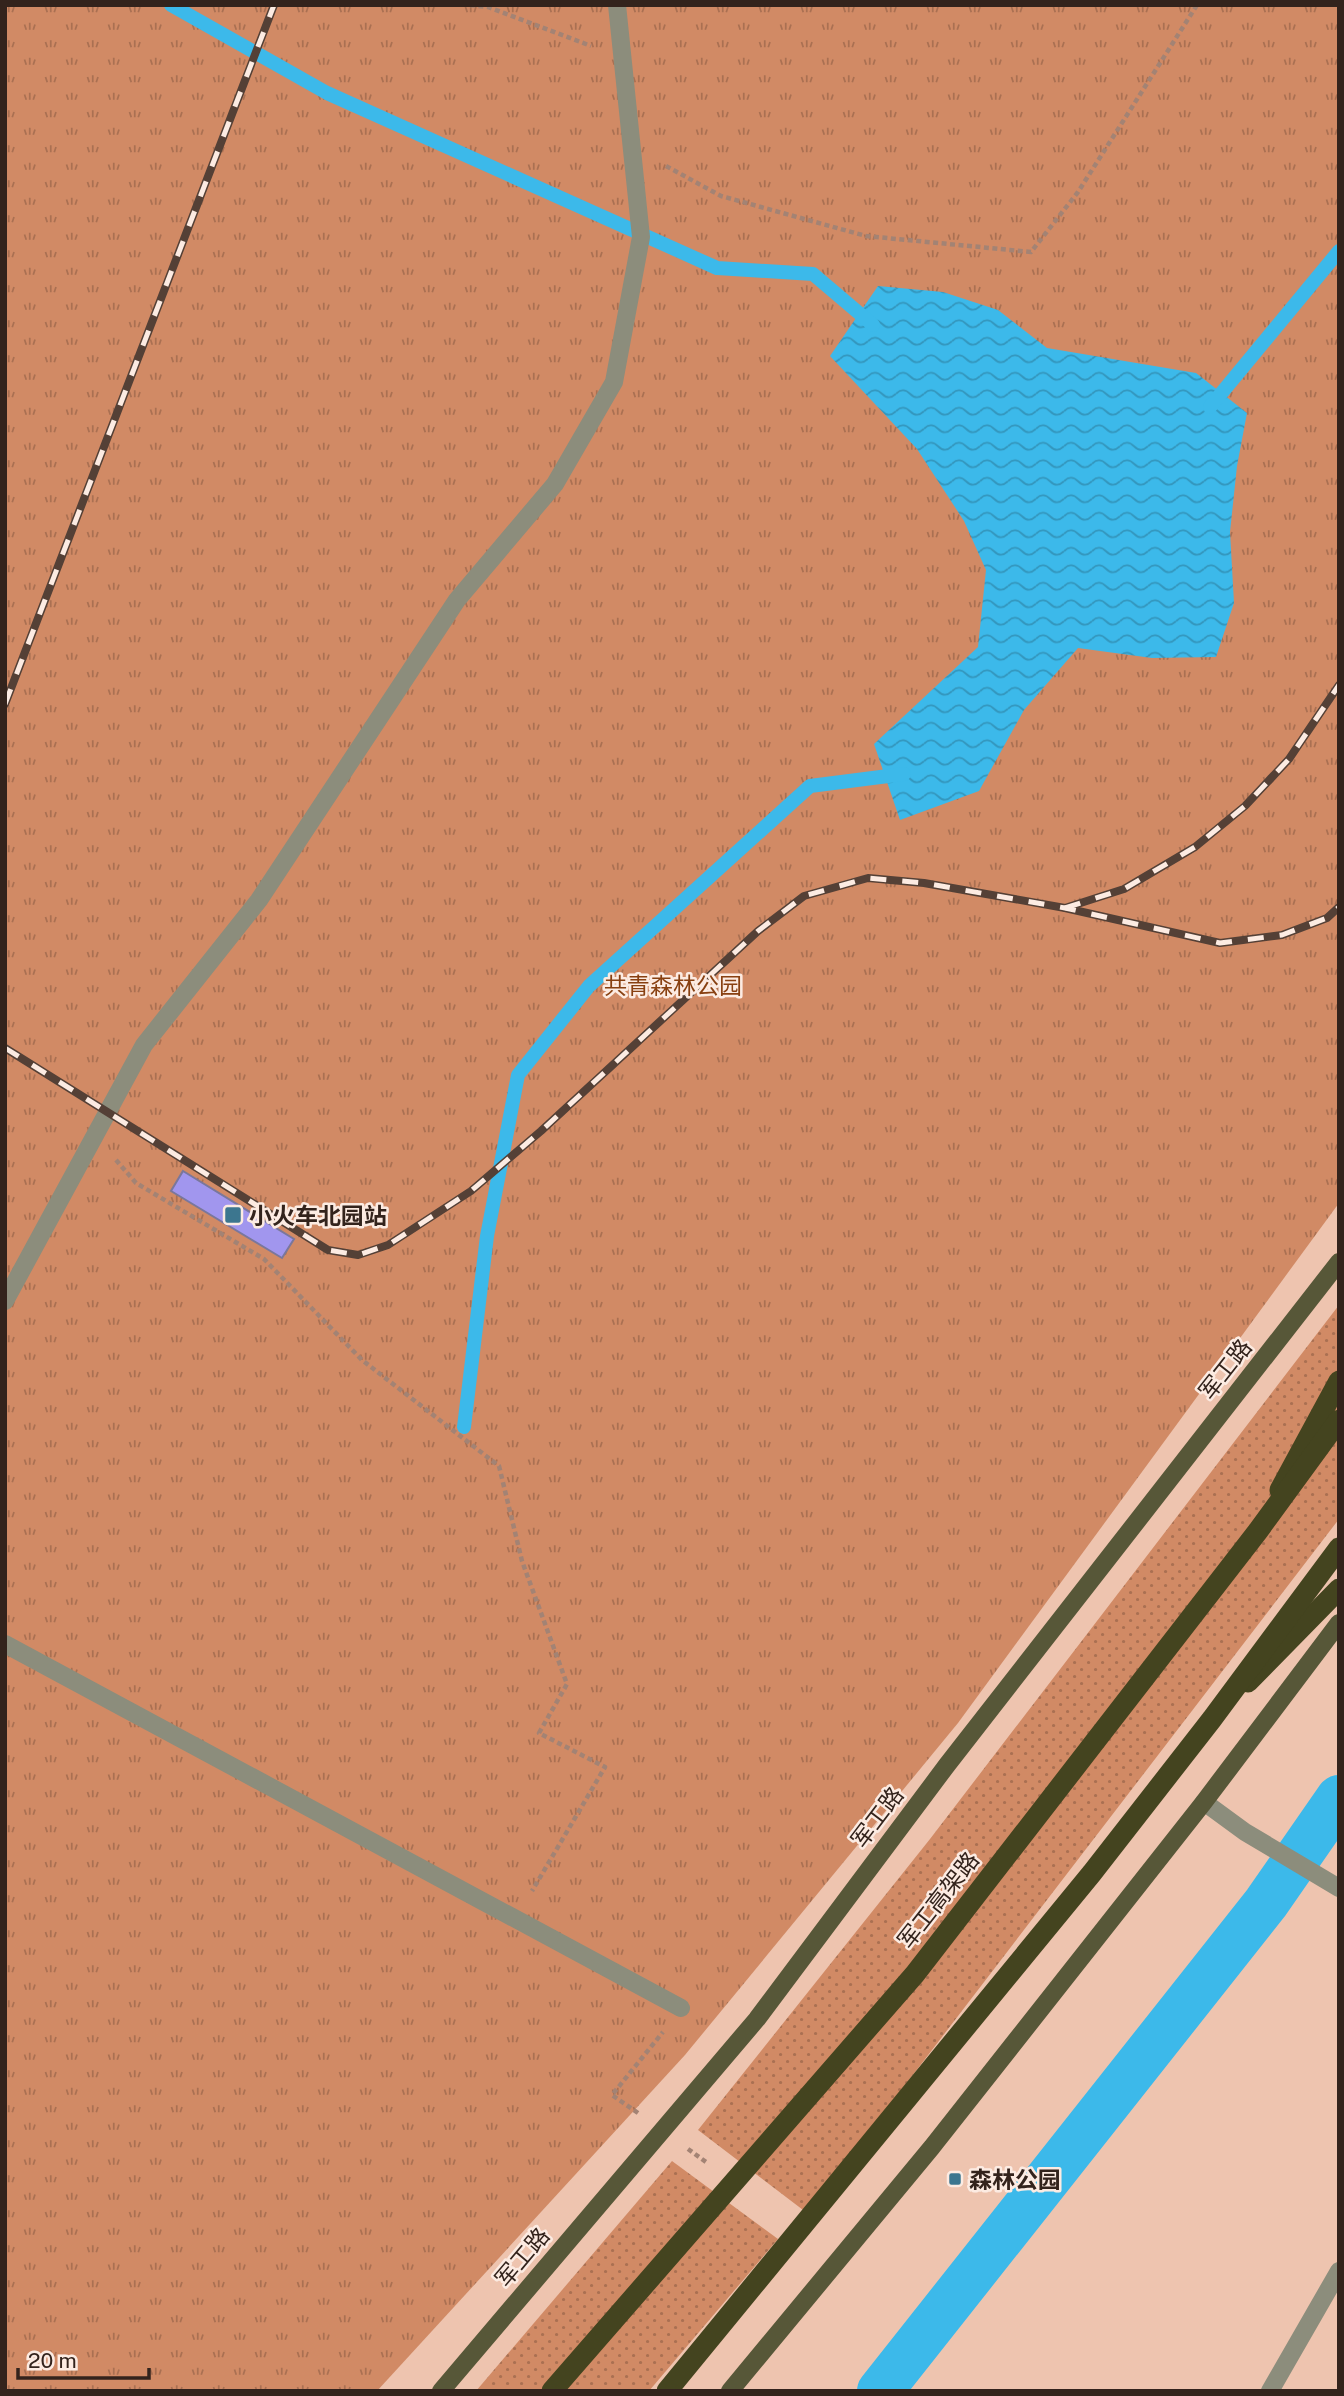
<svg xmlns="http://www.w3.org/2000/svg" width="1344" height="2396" viewBox="0 0 1344 2396" font-family="'Public Sans','Noto Sans SC',sans-serif">
<defs>
<pattern id="grass-dots" width="8" height="8" patternUnits="userSpaceOnUse" patternTransform="scale(1.75)"><rect width="8" height="8" fill="#d18a65"/><path d="M2 2h.1M6 6h.1" fill="none" stroke="#aa7052" stroke-width="1.8" stroke-linecap="round"/></pattern>
<pattern id="park-tufts" width="24" height="20" patternUnits="userSpaceOnUse" patternTransform="scale(1.75)"><rect width="24" height="20" fill="#d18a65"/><path d="M3 7l-1-3M5 7V3M7 7l1-3M15 17l-1-3M17 17v-4M19 17l1-3" fill="none" stroke="#aa7052"/></pattern>
<pattern id="water-waves" width="16" height="10" patternUnits="userSpaceOnUse" patternTransform="scale(1.75)"><rect width="16" height="10" fill="#3cb9ea"/><path d="M0 5q4-4 8 0t8 0" fill="none" stroke="#3396bd"/></pattern>
</defs>
<rect width="100%" height="100%" fill="#eec4af"/>
<!-- grass -->
<g fill="url(#grass-dots)">
<polygon points="1339,1305 1339,1519 807,2213 698,2130 930,1839"/>
<polygon points="672,2161 778,2239 649,2391 476,2391"/>
</g>
<!-- park -->
<polygon fill="url(#park-tufts)" points="5,5 1339,5 1339,1203 958,1723 685,2055 377,2391 5,2391"/>
<!-- water -->
<polygon fill="url(#water-waves)" points="878,286 943,292 998,310 1047,348 1196,373 1247,413 1237,466 1230,532 1234,603 1216,657 1152,658 1078,648 1024,710 979,791 900,820 874,744 978,647 986,570 964,521 917,449 830,356"/>
<g fill="none" stroke-linecap="round" stroke-linejoin="round">
<!-- stream -->
<g stroke="#3cb9ea" stroke-width="14">
<polyline points="171,5 327,93 717,268 813,274 873,325"/>
<polyline points="1210,407 1339,251"/>
<polyline points="464,1427 487,1236 518,1075 589,986 810,786 904,774"/>
</g>
<!-- canal -->
<polyline stroke="#3cb9ea" stroke-width="46" points="880,2391 1266,1903 1339,1798"/>
</g>
<!-- building -->
<polygon fill="#a196ee" stroke="#7a779c" stroke-width="2" points="183,1171 294,1239 282,1258 171,1191"/>
<g fill="none" stroke-linecap="round" stroke-linejoin="round">
<!-- path -->
<g stroke="#a38374" stroke-width="4.5" stroke-dasharray="5 3.5" stroke-linecap="butt">
<polyline points="470,5 488,7 591,46"/>
<polyline points="666,166 721,196 866,236 1031,252 1078,192 1197,5"/>
<polyline points="116,1160 136,1183 264,1259 362,1360 499,1466 522,1561 567,1684 539,1733 605,1767 532,1891"/>
<polyline points="638,2113 612,2095 663,2032"/>
<polyline points="688,2149 706,2162"/>
</g>
<!-- minor -->
<g stroke="#8c8d7c" stroke-width="18">
<polyline points="5,1301 144,1045 259,900 457,600 555,484 614,382 641,237 617,5"/>
<polyline points="5,1644 681,2008"/>
<polyline points="1204,1802 1245,1832 1339,1888"/>
<polyline points="1270,2391 1339,2271"/>
</g>
<!-- major -->
<g stroke="#575738" stroke-width="18">
<polyline points="441,2391 757,2019 947,1765 1339,1262"/>
<polyline points="730,2391 932,2147 1204,1802 1339,1623"/>
</g>
<!-- highway -->
<g stroke="#44441f" stroke-width="21">
<polyline points="1280,1490 1339,1381"/>
<polyline points="1248,1682 1339,1589"/>
</g>
<defs>
<g id="rail">
<polyline points="5,704 274,5"/>
<polyline points="1065,908 1124,889 1195,847 1245,806 1289,759 1339,685"/>
<polyline points="5,1048 328,1250 358,1255 388,1245 471,1191 541,1131 758,931 804,896 868,878 924,883 1065,908 1220,943 1282,935 1327,918 1339,907"/>
</g>
</defs>
<!-- rail casing -->
<use href="#rail" stroke="#544036" stroke-width="8"/>
<!-- rail -->
<use href="#rail" stroke="#fcebe2" stroke-width="5" stroke-dasharray="16" stroke-linecap="butt"/>
<!-- highway-bridge -->
<g stroke="#44441f" stroke-width="21">
<polyline points="552,2391 915,1974 1258,1531 1339,1420"/>
<polyline points="667,2391 1092,1873 1212,1719 1339,1548"/>
</g>
</g>
<!-- markers -->
<g fill="#3c768f" stroke="#fcebe2" stroke-width="2.5">
<rect x="224" y="1206" width="18" height="18" rx="3.5"/>
<rect x="948" y="2172" width="14" height="14" rx="3.5"/>
</g>
<g text-anchor="middle" dominant-baseline="central" stroke-width="5" stroke-linejoin="round" paint-order="stroke">
<!-- park labels -->
<g font-size="23" fill="#884011" stroke="#fcebe2">
<text x="673" y="985">共青森林公园</text>
</g>
<!-- poi labels -->
<g font-size="23" font-weight="bold" fill="#33231c" stroke="#fcebe2" text-anchor="start">
<text x="249" y="1215">小火车北园站</text>
<text x="969" y="2179">森林公园</text>
</g>
<!-- street labels -->
<g font-size="23" fill="#33231c" stroke="#fcebe2">
<text transform="translate(1225 1369) rotate(-52)">军工路</text>
<text transform="translate(877 1817) rotate(-53)">军工路</text>
<text transform="translate(938 1900) rotate(-52)">军工高架路</text>
<text transform="translate(522 2257) rotate(-50)">军工路</text>
</g>
</g>
<!-- border -->
<rect width="1344" height="2396" fill="none" stroke="#33231c" stroke-width="14"/>
<!-- scale -->
<path d="M18 2368v10h131v-10" fill="none" stroke="#33231c" stroke-width="3.5"/>
<text x="28" y="2368" font-size="21" fill="#33231c" stroke="#fcebe2" stroke-width="5" paint-order="stroke">20 m</text>
</svg>
